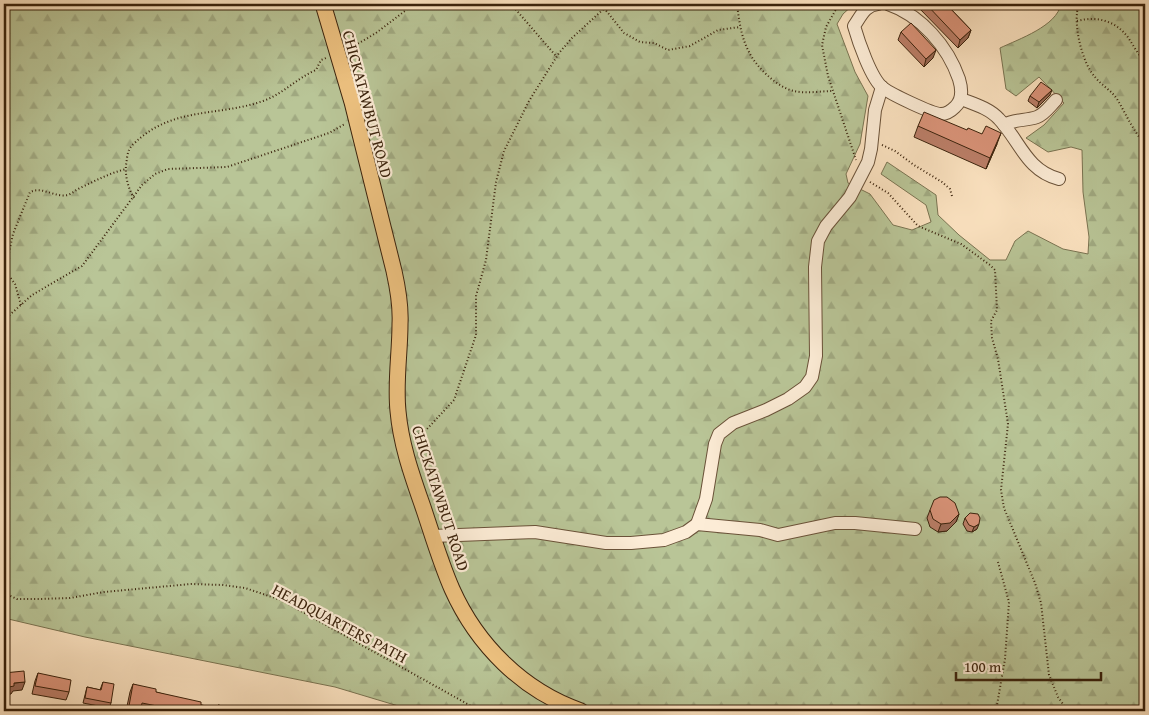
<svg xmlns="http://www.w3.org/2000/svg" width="1149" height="715" viewBox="0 0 1149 715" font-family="'Gentium Book Plus',serif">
<defs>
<pattern id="forest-firs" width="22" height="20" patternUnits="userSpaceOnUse" patternTransform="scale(1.25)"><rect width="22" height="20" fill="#b9c597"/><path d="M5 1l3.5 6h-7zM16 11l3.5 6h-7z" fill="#a0a981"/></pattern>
</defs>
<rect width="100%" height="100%" fill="#fce3c1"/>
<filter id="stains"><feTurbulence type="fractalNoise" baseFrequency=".004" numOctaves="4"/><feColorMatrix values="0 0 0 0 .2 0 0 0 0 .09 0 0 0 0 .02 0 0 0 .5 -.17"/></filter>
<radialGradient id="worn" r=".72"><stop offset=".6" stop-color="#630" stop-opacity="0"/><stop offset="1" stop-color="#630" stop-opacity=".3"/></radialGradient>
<!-- forest -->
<path fill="url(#forest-firs)" stroke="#7a7452" d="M4,4H854L843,14L837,24L855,72L868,96L860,144L846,174L848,183L870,194L893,225L912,230L931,222L926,205L881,174L887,162L936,195L938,215L959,235L990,260H1006L1015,241L1028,231L1063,249L1088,254L1089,237L1083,192L1082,150L1071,147L1048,152L1026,138L1044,125L1064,103L1039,77L1016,96L1006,89L1000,48C1019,39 1057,26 1061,4H1145V711H415L335,687L85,637L4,618Z"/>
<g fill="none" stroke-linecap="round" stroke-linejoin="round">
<defs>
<g id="minor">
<path d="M878,4C865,5 861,16 854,26C858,40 871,79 883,88C891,94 932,114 941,114C947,114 951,111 955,107C963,100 962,89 959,79C948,47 921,15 888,4"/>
<path d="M961,99C974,104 989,108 999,119C1020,141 1026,170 1059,179"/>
<path d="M1004,125C1014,119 1026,121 1037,117C1045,114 1050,106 1056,100"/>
<polyline points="697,524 706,499 715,444 719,434 733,423 766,410 788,399 805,387 812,377 816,356 815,267 818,241 826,226 850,197 868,162 871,149 875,110 882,87"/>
<polyline points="433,536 535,532 606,543 631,543 664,540 686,532 697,524 760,530 778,535 835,523 855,523 915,529"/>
</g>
<path id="major" d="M323,4L352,102L394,271C398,289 401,306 400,324C400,353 395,382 398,411C401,446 413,478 424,510C433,537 441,564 452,589C477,645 523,691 581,711"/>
</defs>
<!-- minor casing -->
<use href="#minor" stroke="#6a5239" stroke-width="14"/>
<!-- major casing -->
<use href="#major" stroke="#3a220c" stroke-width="17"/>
<!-- path -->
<g stroke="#3a220c" stroke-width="2" stroke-dasharray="1 2.5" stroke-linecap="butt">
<polyline points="511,4 556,56"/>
<path d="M737,4C739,20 741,37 749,52C756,67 778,88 794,91C806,94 821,91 833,91"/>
<polyline points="839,4 826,27 822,45 828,76 856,160"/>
<path d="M1079,4C1072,22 1082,63 1095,77C1101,85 1111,90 1117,99C1126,114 1133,131 1145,144"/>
<polyline points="604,8 624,33 640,42 654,43 668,50 690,46 718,30 740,27"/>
<path d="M1077,21C1096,16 1114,20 1127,36C1133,44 1137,54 1145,61"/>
<polyline points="349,49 376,33 414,4"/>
<polyline points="882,145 895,151 914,165 942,182 950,189 952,196"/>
<polyline points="870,182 888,193 918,226 961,244 990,265 995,270 997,310 991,321 992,338 998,359 1008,424 1001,490 1004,508 1035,583 1041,603 1049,675 1058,697 1068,711"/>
<path d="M134,198C128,188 125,176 126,165C127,160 127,154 129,150C131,145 136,142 139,139C176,107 221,116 263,101C283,94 297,78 316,70L321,60L326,58"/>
<path d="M21,305L15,284L7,273L6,267L13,234L30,192C43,186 55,198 68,195C73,193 77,189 82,187C97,180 110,173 126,169"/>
<polyline points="4,320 32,295 82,266 142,185 155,174 168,169 227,167 329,133 345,124"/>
<polyline points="415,436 427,429 454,400 476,335 476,296 486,260 496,182 504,151 529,101 559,53 572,38 609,4"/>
<polyline points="4,593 17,599 40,599 70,598 104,592 191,584 223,585 245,588 281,600 480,711"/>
<polyline points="996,711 1005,659 1009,602 998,562"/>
</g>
<!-- minor -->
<use href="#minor" stroke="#fdedd7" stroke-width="12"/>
<!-- major -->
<use href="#major" stroke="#eec280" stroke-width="15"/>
</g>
<!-- wall -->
<g fill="#bc7f69" stroke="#3a220c">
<polygon points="919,4 946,4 971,30 968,38 958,48 918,7"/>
<polygon points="901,32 933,58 924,67 898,40"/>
<polygon points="1050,95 1037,108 1028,101 1030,96"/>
<polygon points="918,126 997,144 986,169 914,137"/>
<polygon points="930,510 959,514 956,522 947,531 938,532 930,527 927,518"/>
<polygon points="965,518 977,529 972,532 967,531 963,524"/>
<polygon points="38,673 69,692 66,700 32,694 35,681"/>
<polygon points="103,682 111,703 109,708 83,703 87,687 100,690"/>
<polygon points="133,684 156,692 201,705 218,708 218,705 247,711 126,711 130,692"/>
</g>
<!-- shaded-wall -->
<g fill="#996855" stroke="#3a220c">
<polygon points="971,30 968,38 958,48 960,40"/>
<polygon points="936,50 933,58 924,67 926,59"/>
<polygon points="1052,90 1050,95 1037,108 1039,102"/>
<polygon points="1001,133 997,144 986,169 990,158"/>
<polygon points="959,514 956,522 947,531 938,532 941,524"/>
<polygon points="979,524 977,529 972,532 974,527"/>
<polygon points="25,682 22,690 13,691 11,694 4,695 4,688 14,683"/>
</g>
<!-- building -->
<g fill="#db947a" stroke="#3a220c">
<polygon points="926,4 946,4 971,30 960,40"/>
<polygon points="911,23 936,50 926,59 901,32"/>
<polygon points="1041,82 1052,90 1039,102 1030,96"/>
<polygon points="924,112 967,130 968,128 982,134 986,126 1001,133 990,158 918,126"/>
<polygon points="940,497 947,497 955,503 959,514 950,523 941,524 933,519 930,510 934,500"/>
<polygon points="970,513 978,514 980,518 979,524 974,527 969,525 965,518"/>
<polygon points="24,671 25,682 14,683 14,686 4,688 4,673"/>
<polygon points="38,673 71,680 69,692 35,686"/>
<polygon points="103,682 114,684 111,703 85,698 87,687 101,690"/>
<polygon points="133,684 156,689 156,692 201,702 201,705 218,708 218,705 247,711 167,711 167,708 142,703 141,708 129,706"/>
</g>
<g text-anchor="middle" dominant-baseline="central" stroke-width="4.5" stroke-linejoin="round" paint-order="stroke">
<!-- street labels -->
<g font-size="16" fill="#3a220c" stroke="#fdedd7">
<text transform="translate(368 104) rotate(75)">CHICKATAWBUT ROAD</text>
<text transform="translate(441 498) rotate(72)">CHICKATAWBUT ROAD</text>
<text transform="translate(340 623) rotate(28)">HEADQUARTERS PATH</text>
</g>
</g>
<!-- margin -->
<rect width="1149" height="715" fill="none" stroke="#fce3c1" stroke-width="20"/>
<rect x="5" y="5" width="1139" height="705" fill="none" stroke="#3a220c" stroke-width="2.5"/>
<rect x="10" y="10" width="1129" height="695" fill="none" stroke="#3a220c"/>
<!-- scale -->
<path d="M956 672v8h145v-8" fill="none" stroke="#3a220c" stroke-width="2.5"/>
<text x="964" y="672" font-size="15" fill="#3a220c" stroke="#fdedd7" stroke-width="4" paint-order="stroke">100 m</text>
<rect width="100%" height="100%" filter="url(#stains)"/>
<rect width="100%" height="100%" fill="url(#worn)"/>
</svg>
